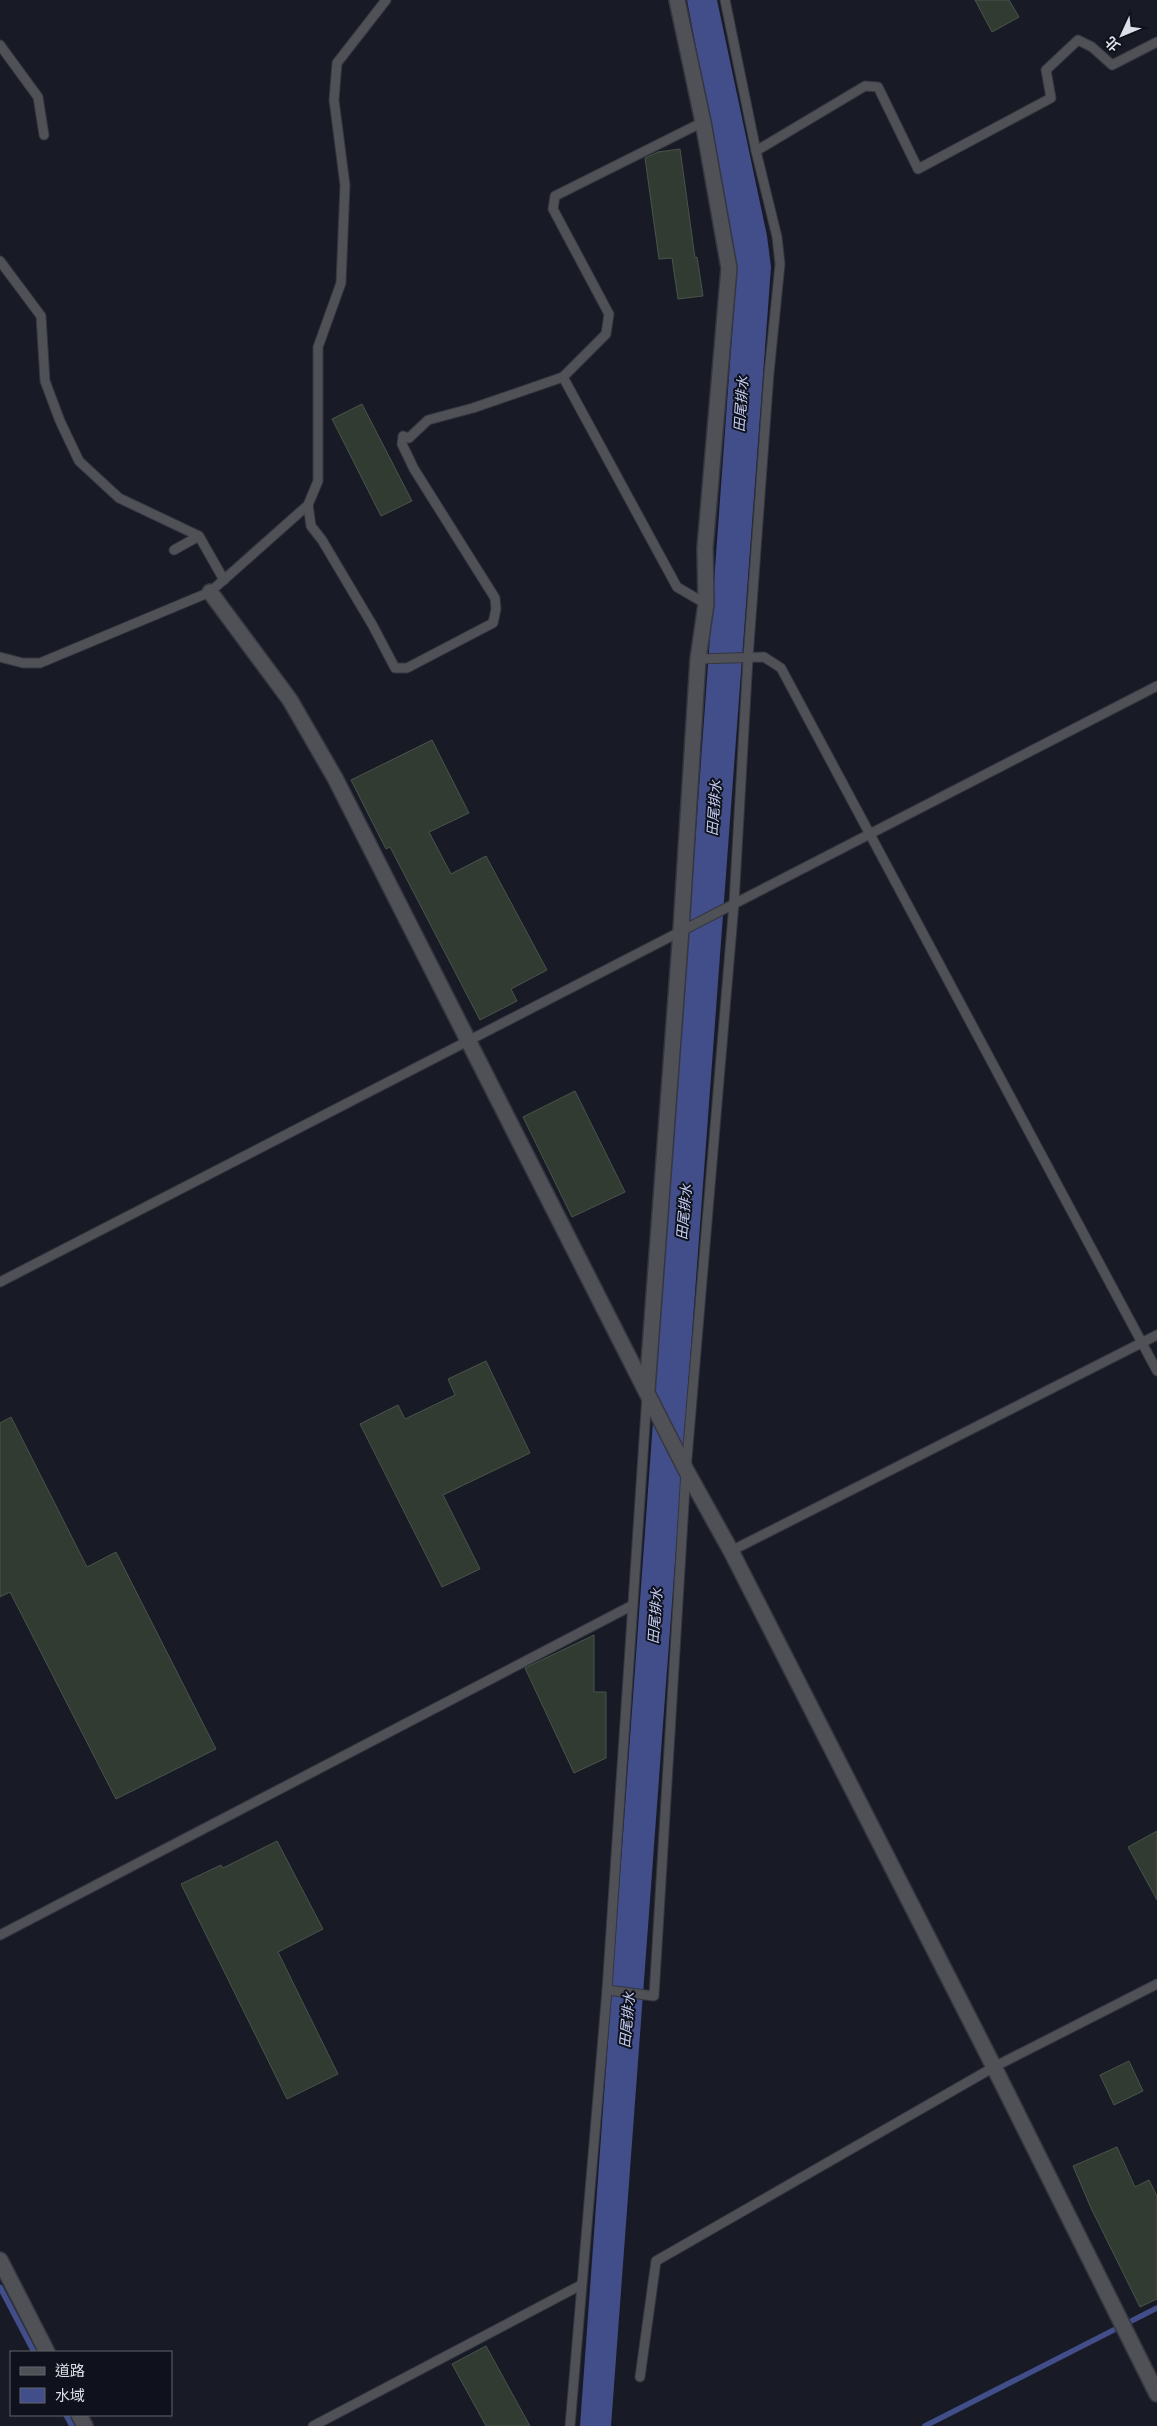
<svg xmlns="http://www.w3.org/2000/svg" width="1157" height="2426" viewBox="0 0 1157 2426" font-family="'IBM Plex Sans','Noto Sans TC',sans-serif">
<rect width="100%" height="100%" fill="#181b25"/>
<!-- water -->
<polygon fill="#424e89" points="687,0 717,0 767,236 771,267 611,2426 580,2426 737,266"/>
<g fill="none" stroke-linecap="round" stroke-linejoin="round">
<!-- stream -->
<g stroke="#424e89" stroke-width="5.5">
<polyline points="0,2287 34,2352"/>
<polyline points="66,2415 72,2426"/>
<polyline points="925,2426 1157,2308"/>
</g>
</g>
<!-- building -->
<g fill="#313b32" stroke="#49544a">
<polygon points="975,0 1009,0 1019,17 992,32"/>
<polygon points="680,149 695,258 697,257 703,296 678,299 672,258 659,259 645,158 658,152"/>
<polygon points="362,404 412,501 381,516 332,419"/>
<polygon points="432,740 469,813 429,832 451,874 486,856 547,970 511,989 517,1001 480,1020 390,847 386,849 351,780"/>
<polygon points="575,1091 625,1192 572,1217 523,1117"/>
<polygon points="486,1361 530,1453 443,1495 480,1569 442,1587 360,1424 398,1405 405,1419 455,1395 448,1379"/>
<polygon points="11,1417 87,1567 116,1552 216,1749 116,1799 10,1592 0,1597 0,1423"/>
<polygon points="594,1635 594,1692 606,1692 606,1758 574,1773 525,1668"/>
<polygon points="1157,1831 1157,1900 1128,1847"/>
<polygon points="277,1841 323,1929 278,1952 338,2074 287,2099 181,1884 221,1865 223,1868"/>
<polygon points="1129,2061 1143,2091 1114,2105 1100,2075"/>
<polygon points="1117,2147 1135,2187 1149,2180 1157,2196 1157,2299 1140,2307 1091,2208 1073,2166"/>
<polygon points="486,2346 530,2426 486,2426 452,2364"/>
</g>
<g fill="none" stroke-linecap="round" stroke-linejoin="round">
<defs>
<g id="lane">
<polyline points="0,45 38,97 44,135"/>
<polyline points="756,151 865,86 878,87 918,169 1051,98 1046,70 1078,40 1092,47 1112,65 1157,42"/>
<polyline points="0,261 41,316 45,381 60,421 79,461 119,498 199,536 224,580"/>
<polyline points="563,377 677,587 706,604"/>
<polyline points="308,505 311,526 322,540 373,626 395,668 407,668 493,623 496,609 495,598 414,469 402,444 403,436 409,438 428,420 473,408 563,377 606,334 609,314 553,209 555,196 703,122"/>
<polyline points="174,550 199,536"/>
<polyline points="0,657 23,663 40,663 210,592 308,505 318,481 318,347 341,283 345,185 334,100 337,63 386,0"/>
<polyline points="698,659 764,657 781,668 1157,1371"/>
<polyline points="0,1282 1157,686"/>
<polyline points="731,1551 1157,1335"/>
<polyline points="0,1935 631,1606"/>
<polyline points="607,1990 654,1996 686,1470 734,903 748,658 769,373 780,264 777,237 756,151 725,0"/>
<polyline points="640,2377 656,2261 994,2067 1157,1984"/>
<polyline points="313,2426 581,2285"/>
<polyline points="570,2426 607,1990 647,1395"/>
</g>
<g id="street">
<polyline points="210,592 290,700 335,778 686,1470 731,1551 994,2067 1157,2394"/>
<polyline points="647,1390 681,930 698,659 706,604 705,548 729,268 703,122 677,0"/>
<polyline points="0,2260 47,2352"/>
<polyline points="79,2415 85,2426"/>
</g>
</defs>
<!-- lane casing -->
<use href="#lane" stroke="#343640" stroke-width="11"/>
<!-- street casing -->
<use href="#street" stroke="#343640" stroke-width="18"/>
<!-- lane -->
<use href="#lane" stroke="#505157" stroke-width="9"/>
<!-- street -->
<use href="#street" stroke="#505157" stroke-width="15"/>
</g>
<g text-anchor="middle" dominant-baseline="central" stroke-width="4" stroke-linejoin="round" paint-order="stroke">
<!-- water labels -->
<g font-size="14" font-style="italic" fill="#c7d2f6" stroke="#0f121c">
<text transform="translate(741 404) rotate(-86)">田尾排水</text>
<text transform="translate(714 808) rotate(-86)">田尾排水</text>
<text transform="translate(684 1212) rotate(-85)">田尾排水</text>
<text transform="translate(655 1616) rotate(-86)">田尾排水</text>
<text transform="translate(627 2020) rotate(-85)">田尾排水</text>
</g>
</g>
<!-- legend -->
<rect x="10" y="2351" width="162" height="65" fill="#0f121c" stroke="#61646d"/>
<rect x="20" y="2367" width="25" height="8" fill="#505157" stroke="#61646d"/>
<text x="55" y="2376" font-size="15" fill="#dddfe6">道路</text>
<rect x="20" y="2388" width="25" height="15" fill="#424e89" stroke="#61646d"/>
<text x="55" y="2401" font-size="15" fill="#dddfe6">水域</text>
<!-- north arrow -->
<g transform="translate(1122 35) rotate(226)" stroke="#0f121c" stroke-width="4" paint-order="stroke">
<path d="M0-4L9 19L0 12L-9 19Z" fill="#dddfe6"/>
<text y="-8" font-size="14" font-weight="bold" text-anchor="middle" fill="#dddfe6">北</text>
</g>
</svg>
